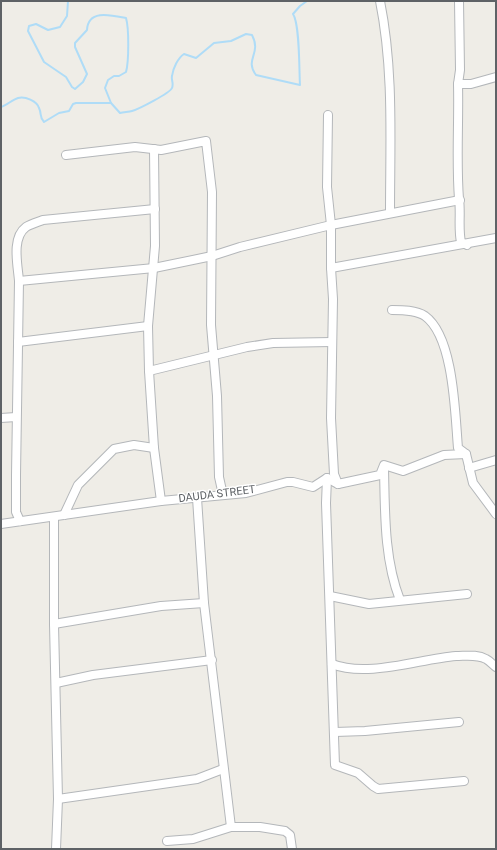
<svg xmlns="http://www.w3.org/2000/svg" width="497" height="850" viewBox="0 0 497 850" font-family="Roboto,sans-serif">
<rect width="100%" height="100%" fill="#efede7"/>
<g fill="none" stroke-linecap="round" stroke-linejoin="round">
<!-- stream -->
<g stroke="#afdcf7" stroke-width="2">
<path d="M68,1L67,16L60,27L48,30L36,24L29,26L28,31L44,62L66,77L72,87L75,89L83,82L87,74L75,47V43L87,30C88,9 111,15 126,18C129,28 129,61 126,72L119,76H114L108,80L105,88L111,103L120,113C124,112 129,112 132,111C139,109 170,93 172,88C174,83 171,80 172,76C173,68 178,58 184,54L196,58L214,43L231,41L246,34L252,35C262,54 244,59 256,75L300,85C299,71 300,24 293,14L300,6L307,1"/>
<path d="M1,107C7,105 12,100 18,98C25,96 37,101 39,108C42,114 39,117 44,122L59,113L69,111L73,104L76,103H111"/>
</g>
<defs>
<g id="minor">
<path d="M380,1C394,71 390,141 390,213"/>
<path d="M459,1L460,70L458,84C459,122 456,160 459,199C461,213 458,228 461,242L467,245"/>
<polyline points="458,84 471,84 496,77"/>
<polyline points="328,115 327,187 331,225 331,268 333,299 331,418 334,474 338,484"/>
<polyline points="154,149 155,246 148,326 149,371 154,448 161,501"/>
<polyline points="66,155 135,147 161,150 206,141 212,192 211,325 217,396 219,477 223,495"/>
<polyline points="331,268 496,238"/>
<polyline points="19,281 154,268 212,256 240,247 331,225 460,200"/>
<path d="M392,310C402,310 416,310 425,316C454,337 455,414 458,448L466,454L473,483L496,514"/>
<polyline points="18,342 148,326"/>
<polyline points="149,371 247,347 273,343 332,342"/>
<polyline points="1,418 16,417"/>
<path d="M384,468C385,512 384,559 400,600"/>
<polyline points="469,468 496,460"/>
<polyline points="327,478 326,503 335,765 358,773 373,786 378,789 464,781"/>
<polyline points="197,498 204,603 231,827"/>
<polyline points="64,515 78,485 114,449 134,445 154,448"/>
<polyline points="54,517 54,624 58,799 56,849"/>
<path d="M20,521L16,512V475L19,281C18,266 11,238 26,227C31,224 38,222 43,220L155,209"/>
<polyline points="1,524 161,501 246,493 287,482 293,482 313,487 327,478 338,484 380,475 384,465 403,471 444,455 466,454"/>
<polyline points="330,596 369,604 467,594"/>
<polyline points="54,624 161,606 204,603"/>
<path d="M332,664C367,678 419,659 456,656C466,656 477,654 486,659C490,661 493,665 496,667"/>
<polyline points="56,683 93,675 212,660"/>
<polyline points="335,732 365,731 459,722"/>
<polyline points="58,799 197,779 223,769"/>
<polyline points="167,841 193,839 231,827 260,827 285,831 290,835 292,849"/>
</g>
</defs>
<!-- minor casing -->
<use href="#minor" stroke="#b4b7ba" stroke-width="10"/>
<!-- minor -->
<use href="#minor" stroke="#fff" stroke-width="8"/>
</g>
<g text-anchor="middle" dominant-baseline="central" stroke-width="3" stroke-linejoin="round" paint-order="stroke">
<!-- street labels -->
<g font-size="11" fill="#5e6266" stroke="#fff">
<text transform="translate(217 494) rotate(-7)">DAUDA STREET</text>
</g>
</g>
<!-- border -->
<rect width="497" height="850" fill="none" stroke="#5e6266" stroke-width="4"/>
</svg>
